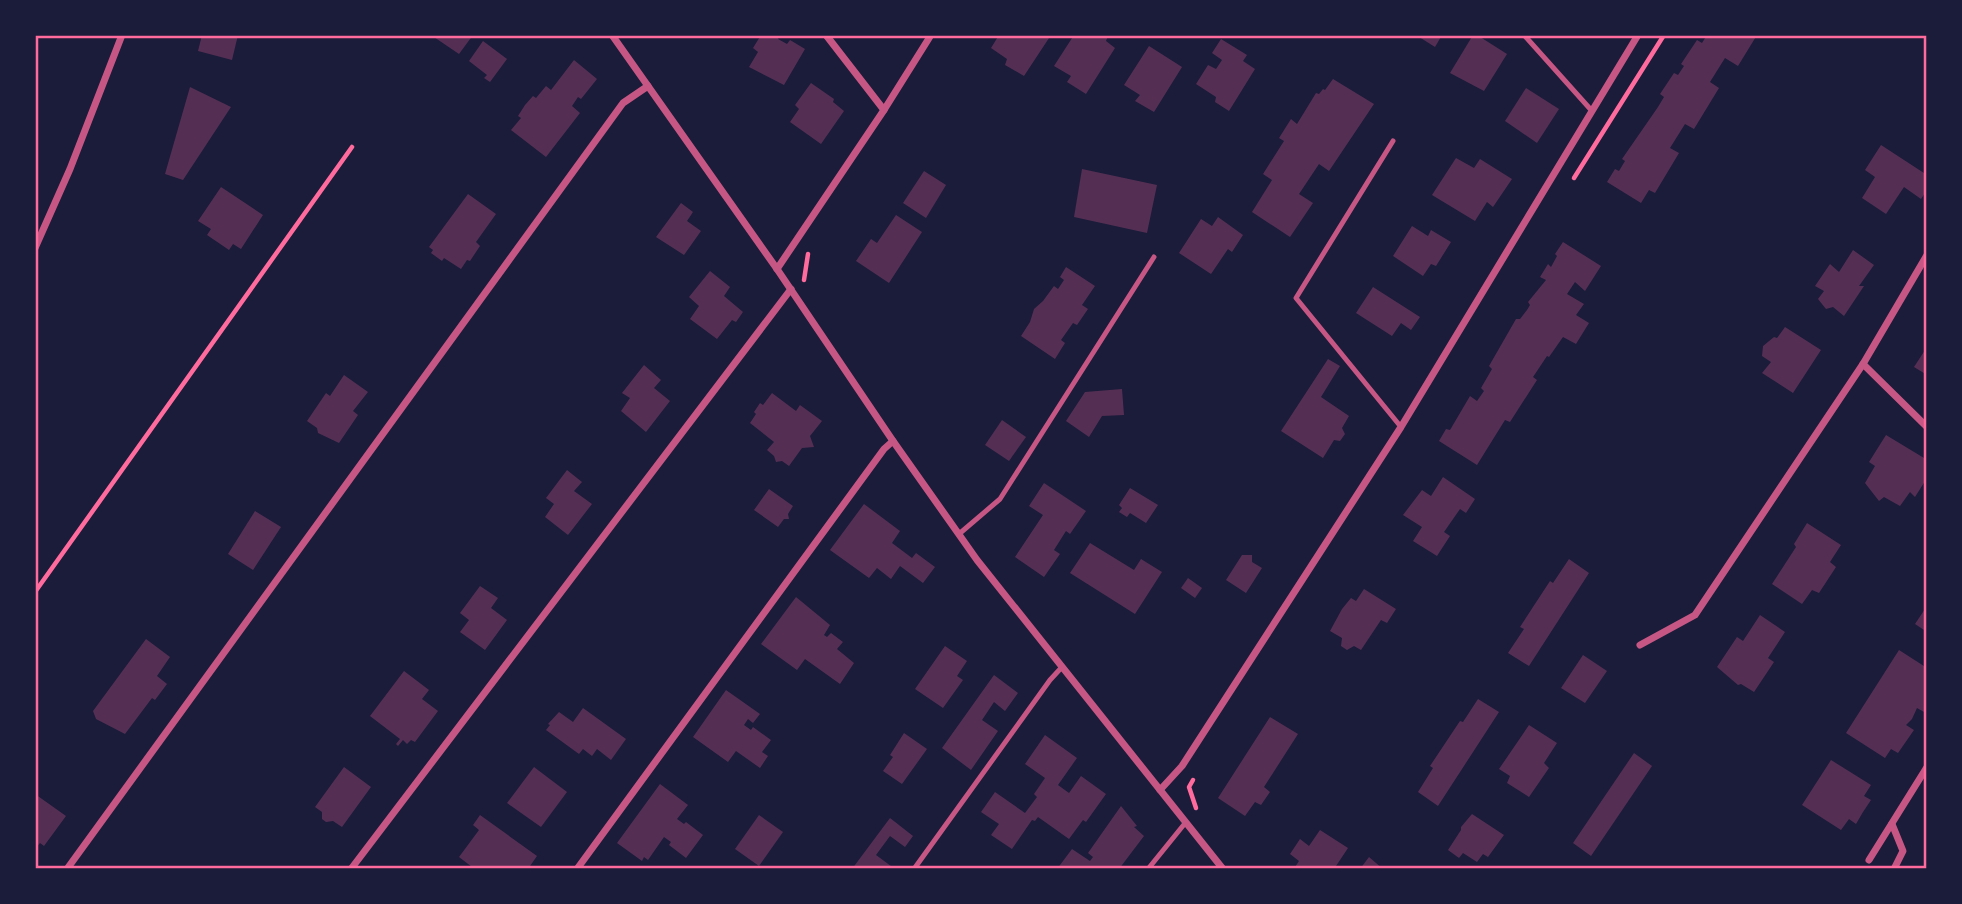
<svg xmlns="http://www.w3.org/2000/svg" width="1962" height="904" viewBox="0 0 1962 904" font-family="'Noto Serif',serif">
<rect width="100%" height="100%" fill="#1b1b3a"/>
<!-- building -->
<g fill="#542f53">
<polygon points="202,35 238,35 232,60 198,51"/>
<polygon points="431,35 473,35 459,54"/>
<polygon points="761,35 780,35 778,39 787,44 790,40 805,49 784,85 749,67 758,52 753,48"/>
<polygon points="999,35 1051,35 1024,76 1005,65 1007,59 991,48"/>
<polygon points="1074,35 1105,35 1108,36 1106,41 1115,48 1086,94 1067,82 1071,76 1054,66"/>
<polygon points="1416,35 1442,35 1435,47"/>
<polygon points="1473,35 1477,35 1507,54 1484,91 1450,73"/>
<polygon points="1707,35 1757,35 1738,66 1725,58 1710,82 1719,88 1694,129 1685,124 1670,148 1679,153 1655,193 1649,190 1641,203 1607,182 1615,169 1619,171 1625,161 1622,159 1658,107 1664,97 1660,94 1674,73 1678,75 1684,66 1681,64 1697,40 1702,43"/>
<polygon points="1221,39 1247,55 1243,61 1255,69 1229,111 1215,102 1216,97 1196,84 1208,65 1216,69 1222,60 1212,53"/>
<polygon points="483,41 507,59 490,82 484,78 487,75 469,61"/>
<polygon points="1149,46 1182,67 1154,112 1135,101 1140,95 1124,85"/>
<polygon points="574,60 597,79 581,99 578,97 572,106 580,113 546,157 511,130 521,118 518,116 525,105 533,96 536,98 546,86 551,90"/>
<polygon points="1333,79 1374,104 1329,171 1319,164 1299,194 1313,203 1290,237 1252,212 1272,180 1263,174 1284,141 1279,138 1291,119 1297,124 1316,93 1319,94 1323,89 1325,90"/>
<polygon points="811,83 834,99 833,102 844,111 821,144 790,122 799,109 795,105"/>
<polygon points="190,87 231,107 183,180 165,174"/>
<polygon points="1526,88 1559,109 1537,143 1505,121"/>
<polygon points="1881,145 1927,175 1927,190 1921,199 1904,187 1886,214 1862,198 1875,177 1865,170"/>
<polygon points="1456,158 1474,168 1480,159 1512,179 1493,207 1487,202 1475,221 1432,195"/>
<polygon points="1082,169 1157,185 1147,233 1074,217"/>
<polygon points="924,171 946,185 926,218 903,203"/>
<polygon points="221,187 263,215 241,249 233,244 229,250 207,235 211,229 198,221"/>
<polygon points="468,194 496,214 476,242 480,246 470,261 467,260 461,269 444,258 442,261 431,253 433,250 429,247"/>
<polygon points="681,203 693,212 687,221 701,231 684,255 656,237"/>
<polygon points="896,215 922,232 889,283 856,261 871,239 877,243"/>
<polygon points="1218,217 1243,235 1232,252 1228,249 1211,274 1179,253 1201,219 1212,226"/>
<polygon points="1412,226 1428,236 1431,230 1451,242 1436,266 1431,264 1423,276 1393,256"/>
<polygon points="1563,242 1601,266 1585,291 1575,282 1567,294 1584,304 1576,315 1589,323 1576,344 1563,337 1549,357 1547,356 1533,377 1537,380 1510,422 1505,420 1477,465 1439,441 1446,429 1450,430 1470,396 1477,401 1484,391 1481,388 1492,369 1489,366 1516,319 1520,319 1527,310 1530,305 1528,302 1546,280 1540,277 1548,264 1551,267 1557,256 1555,254"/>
<polygon points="1853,250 1874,265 1859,286 1864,286 1844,316 1833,307 1826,309 1818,299 1824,291 1815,286 1830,264 1839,272"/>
<polygon points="1066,267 1095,286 1082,305 1088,309 1077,325 1073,323 1061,340 1065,343 1055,359 1021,336 1030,322 1034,309 1043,301 1054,286 1058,289 1064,280 1060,277"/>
<polygon points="710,271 730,287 724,296 743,312 736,322 732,320 717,339 690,319 699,306 689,297"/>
<polygon points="1373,287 1420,317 1411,330 1401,323 1392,336 1356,313"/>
<polygon points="1785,327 1821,350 1793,393 1762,373 1771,362 1762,356 1763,346 1774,337 1777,338"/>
<polygon points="1927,347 1927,375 1914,367"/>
<polygon points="1328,359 1340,366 1321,397 1349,416 1342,428 1345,434 1340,441 1334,440 1323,458 1281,431"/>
<polygon points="644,365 661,380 654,388 670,401 646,432 621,411 630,398 622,393"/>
<polygon points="344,375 368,392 353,411 358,415 339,443 318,433 317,428 307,421 326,393 330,396"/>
<polygon points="1122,389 1124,415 1102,416 1089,437 1066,421 1085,392"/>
<polygon points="772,393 796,411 800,405 822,421 810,436 814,447 802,448 789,466 782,461 776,462 774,456 767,450 774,442 750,423 756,414 754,412 760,403 763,405"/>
<polygon points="1002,420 1026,437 1009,461 985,445"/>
<polygon points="1886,435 1924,458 1927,463 1927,478 1915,497 1910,492 1900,506 1884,497 1879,501 1865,483 1875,466 1869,462"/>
<polygon points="567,470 582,482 574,491 592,504 568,535 545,517 554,504 546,498"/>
<polygon points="1443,477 1475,499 1466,513 1460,509 1444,532 1450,536 1437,556 1413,541 1422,527 1403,515 1422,490 1431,496"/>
<polygon points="1044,483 1086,511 1070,534 1066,531 1054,550 1060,554 1044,577 1015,557 1043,515 1029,506"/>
<polygon points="1130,488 1158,505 1146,523 1130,513 1127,517 1119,512 1122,508 1119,505"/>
<polygon points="769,489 793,506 788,514 789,519 784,519 778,527 754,510"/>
<polygon points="864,504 900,531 892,543 912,558 916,553 935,567 923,583 900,566 891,579 877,568 869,578 830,550"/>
<polygon points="255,511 281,527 253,570 228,554"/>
<polygon points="1807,523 1841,545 1830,562 1836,567 1819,593 1812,590 1802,604 1772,584 1796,547 1794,544"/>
<polygon points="1090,543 1134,570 1141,559 1162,572 1135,614 1070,573"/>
<polygon points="1242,555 1252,555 1252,562 1262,568 1246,593 1226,580"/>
<polygon points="1569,559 1589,573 1529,666 1508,653 1524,629 1520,627 1550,581 1553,583"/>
<polygon points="1188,578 1202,588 1195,598 1181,588"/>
<polygon points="480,586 498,598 491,608 507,620 485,650 460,632 469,620 460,613"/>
<polygon points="1364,589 1396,609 1387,623 1381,620 1361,650 1354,646 1347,650 1341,646 1342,638 1330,631 1342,609 1351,598 1356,601"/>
<polygon points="796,597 830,625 824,635 827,637 831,633 843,642 837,649 854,663 840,684 805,659 797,670 761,644"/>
<polygon points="1927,606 1927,632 1915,624"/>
<polygon points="1760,615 1785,632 1768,658 1774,662 1754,692 1741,684 1738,685 1717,667 1737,637 1743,641"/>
<polygon points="146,639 170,657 157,676 167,684 155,700 152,698 125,734 96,719 93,711"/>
<polygon points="945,646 967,661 957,676 963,680 943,708 915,689"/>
<polygon points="1899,650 1927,668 1927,709 1924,712 1917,708 1912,719 1906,725 1914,730 1898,753 1891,749 1885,758 1846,733"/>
<polygon points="1583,655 1607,671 1585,703 1561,688"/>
<polygon points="404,671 429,690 422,699 438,711 415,742 411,740 407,744 403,740 398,746 396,744 400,739 370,716"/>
<polygon points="994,675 1018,693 1005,711 994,702 982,720 998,731 971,770 942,748"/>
<polygon points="726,690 760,714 753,723 748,719 744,725 751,730 753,727 771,740 762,752 768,756 760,768 736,751 728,762 693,737"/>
<polygon points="1478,699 1499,712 1438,806 1418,792 1433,768 1430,766 1460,721 1463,722"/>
<polygon points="583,708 626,739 611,760 597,749 592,756 583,749 579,754 546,730 550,725 548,724 559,712 573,722"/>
<polygon points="1270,717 1298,734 1264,787 1270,792 1261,805 1255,802 1245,816 1218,798"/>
<polygon points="1529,725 1557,743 1544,763 1549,768 1529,797 1507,783 1510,776 1499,769"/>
<polygon points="904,733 927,749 902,784 883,771 893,757 890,755"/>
<polygon points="1045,735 1077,758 1058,785 1069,793 1081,776 1106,794 1086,822 1083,820 1069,839 1038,817 1035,821 1032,820 1012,849 991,835 999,824 981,812 995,792 1025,813 1037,797 1034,794 1045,778 1025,764"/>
<polygon points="1634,753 1652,766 1591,856 1573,843"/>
<polygon points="1831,760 1871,785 1864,796 1871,800 1863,812 1856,824 1849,819 1841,830 1802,805"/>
<polygon points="344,767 371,787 342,827 333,821 326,822 322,819 322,812 315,807"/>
<polygon points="534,767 567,792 541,827 507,803"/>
<polygon points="660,784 688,805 677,819 684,824 686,822 703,835 686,858 669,845 671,842 664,837 648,860 644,857 642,861 617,843"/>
<polygon points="35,794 66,816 44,846 40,843 35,849"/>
<polygon points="1121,806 1137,826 1134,827 1144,836 1119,869 1057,869 1072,849 1090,861 1093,857 1088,853"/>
<polygon points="1472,814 1504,835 1488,857 1483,854 1477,862 1463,853 1459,858 1448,850 1461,830 1461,827"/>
<polygon points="480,815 537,856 528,869 470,869 472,867 459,857 479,830 473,825"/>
<polygon points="759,815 783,832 759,866 735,849"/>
<polygon points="890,818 913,836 905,847 890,836 876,855 895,869 852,869"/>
<polygon points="1320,830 1348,848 1334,869 1299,869 1295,867 1299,861 1290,854 1300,839 1309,846"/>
<polygon points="1369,857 1383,869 1360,869"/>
</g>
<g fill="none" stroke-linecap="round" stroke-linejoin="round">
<!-- path -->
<g stroke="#ff6b9d" stroke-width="4.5">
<polyline points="1574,178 1664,35"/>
<polyline points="804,280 808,254"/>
<polyline points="35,592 352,147"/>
<polyline points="1193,780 1189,787 1196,808"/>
</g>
<!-- service -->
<g stroke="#c65784" stroke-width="5">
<polyline points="1524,35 1592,111"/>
<polyline points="1393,141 1296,298 1401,427"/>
<polyline points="959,534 1000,499 1154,257"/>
<polyline points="914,869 1050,680 1062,667"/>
<polyline points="1148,869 1186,822"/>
</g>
<!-- minor -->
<g stroke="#c65784" stroke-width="7">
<polyline points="612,35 777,269 893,441 977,560 1223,869"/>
<polyline points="826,35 884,110"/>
<polyline points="35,248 70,169 122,35"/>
<polyline points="777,269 884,110 931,35"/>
<polyline points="1863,364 1927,427"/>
<polyline points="1640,645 1695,615 1863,364 1927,255"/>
<polyline points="1160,790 1182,766 1401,427 1638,35"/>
<polyline points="1892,824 1903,851 1894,869"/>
<polyline points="1869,860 1927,767"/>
<polyline points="67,869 623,103 648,86"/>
<polyline points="351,869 791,289"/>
<polyline points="577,869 884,449 893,441"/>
</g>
</g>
<!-- border -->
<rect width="1962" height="904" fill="none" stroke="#1b1b3a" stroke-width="74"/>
<rect x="37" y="37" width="1888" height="830" fill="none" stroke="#ff6b9d" stroke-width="2.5"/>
</svg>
